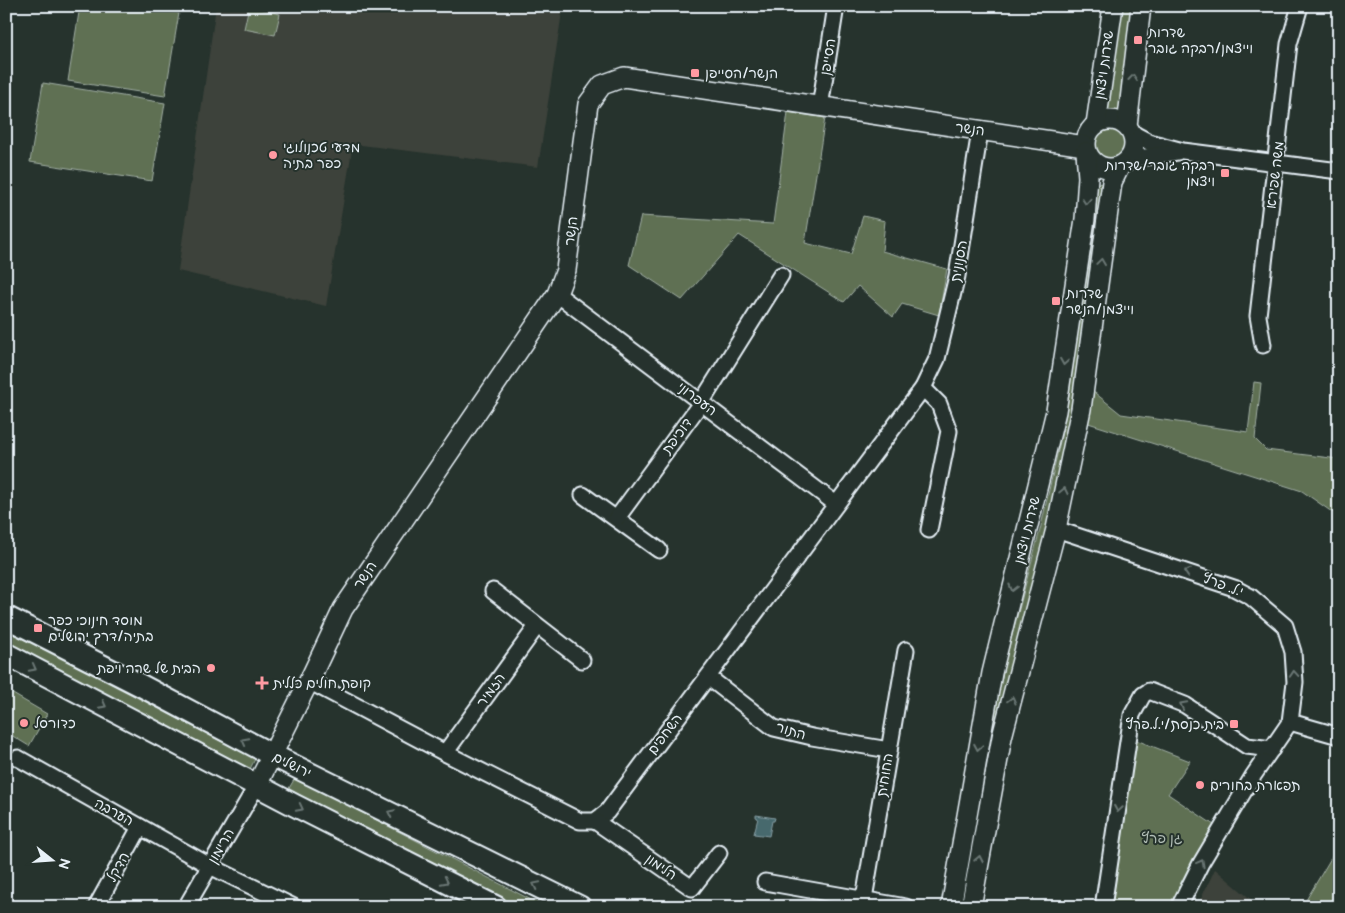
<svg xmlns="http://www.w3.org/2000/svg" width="1345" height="913" viewBox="0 0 1345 913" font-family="'Balsamiq Sans','Playpen Sans Hebrew',sans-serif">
<rect width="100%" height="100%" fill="#26332d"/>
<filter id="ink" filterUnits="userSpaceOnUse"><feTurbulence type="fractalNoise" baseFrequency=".02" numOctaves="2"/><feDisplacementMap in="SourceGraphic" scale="10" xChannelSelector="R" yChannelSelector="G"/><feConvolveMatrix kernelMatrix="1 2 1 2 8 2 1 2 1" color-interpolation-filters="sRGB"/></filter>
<g filter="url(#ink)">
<!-- built -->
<g fill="#3d423b">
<polygon points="216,6 563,6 538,167 353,144 326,306 178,271"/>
<polygon points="1215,869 1260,907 1197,907"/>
</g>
<!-- green -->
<g fill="#5e7053" stroke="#a3b0a6">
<polygon points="80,6 137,6 179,13 165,96 68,81"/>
<polygon points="249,6 280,14 275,35 244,29"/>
<polygon points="1117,6 1138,6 1123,119 1109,115 1103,115"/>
<polygon points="43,83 165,103 152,181 30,162"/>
<polygon points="788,112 825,118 805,243 851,254 863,216 885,221 882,251 947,269 939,315 902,304 893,317 858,286 844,302 739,235 682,300 629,265 641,216 773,224"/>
<circle cx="1109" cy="144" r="15"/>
<polygon points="1095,183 1109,184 1076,412 1012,668 981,798 966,907 960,907 977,796 1004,666 1041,526 1066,415 1096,198"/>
<polygon points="1254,382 1261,383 1255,439 1266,450 1339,459 1339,517 1302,491 1082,421 1086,392 1095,393 1121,414 1248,432"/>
<polygon points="6,629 255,759 249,771 6,645"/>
<polygon points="6,690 47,714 29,746 6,732"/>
<polygon points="1136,740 1190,761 1168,794 1214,825 1173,907 1110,907"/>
<polygon points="295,778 545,907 517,907 288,790"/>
<polygon points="1334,853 1339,856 1339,907 1302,907"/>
</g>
<!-- water -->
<polygon fill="#47696d" stroke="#879fa5" points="756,815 775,818 774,821 772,821 769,836 754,834 758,818 756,817"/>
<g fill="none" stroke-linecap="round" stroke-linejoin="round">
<defs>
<g id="minor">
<polyline points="820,107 836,6"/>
<polyline points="1132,133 1149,142 1183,151 1339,171"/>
<polyline points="1127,160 1177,152"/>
<polyline points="557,294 836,504"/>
<polyline points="1263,345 1258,316 1289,44 1300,6"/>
<polyline points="923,388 939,404 949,431 929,530"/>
<polyline points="583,495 659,550"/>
<polyline points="617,518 701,403 781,275"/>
<polyline points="1056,529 1234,588 1251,597 1285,626 1293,652 1295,682 1290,722 1253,776 1201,863 1179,907"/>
<polyline points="493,591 582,660"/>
<polyline points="708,677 774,728 812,737 889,750"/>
<polyline points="309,681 445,753 580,821 595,821 607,812 923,388 937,359 957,276 980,131"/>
<polyline points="1290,722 1339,736"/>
<polyline points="445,753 537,626"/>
<polyline points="18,758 210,866 294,907"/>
<polyline points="595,821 692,888 719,853"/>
<polyline points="765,882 906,907"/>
<polyline points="864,899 906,650"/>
<polyline points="96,907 140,827"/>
<polyline points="186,907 257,785"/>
<polyline points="1103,907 1132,715 1143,695 1149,691 1185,705 1247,746 1272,749"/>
</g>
<g id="tertiary">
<circle cx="1110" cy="144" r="24"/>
<polyline points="1096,124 1113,6"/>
<polyline points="1127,126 1141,6"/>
<polyline points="257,785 309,681 343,609 557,294 566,270 588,104 602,85 624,77 1085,146"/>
<polyline points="951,907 992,673 1056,411 1085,219 1088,177 1086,152"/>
<polyline points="971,907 1002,737 1056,529 1081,409 1112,182 1120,166"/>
</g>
<g id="secondary">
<polyline points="6,617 140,685 272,755 580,907"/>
<polyline points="6,654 294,805 496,907"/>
</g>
</defs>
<!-- minor casing -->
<use href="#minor" stroke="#e8f1f8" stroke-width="19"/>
<!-- tertiary casing -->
<use href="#tertiary" stroke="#e8f1f8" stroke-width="22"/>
<!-- secondary casing -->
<use href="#secondary" stroke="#e8f1f8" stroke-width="25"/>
<!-- minor -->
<use href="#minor" stroke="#26332d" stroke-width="15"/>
<!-- tertiary -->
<use href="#tertiary" stroke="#26332d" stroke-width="19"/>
<!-- secondary -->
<use href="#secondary" stroke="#26332d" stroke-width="21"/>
</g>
<!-- one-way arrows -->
<defs><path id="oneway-chevron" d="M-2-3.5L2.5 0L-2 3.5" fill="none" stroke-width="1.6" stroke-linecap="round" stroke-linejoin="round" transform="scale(1.25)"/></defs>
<g stroke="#6a7674">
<use href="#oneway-chevron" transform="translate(1133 78) rotate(-84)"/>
<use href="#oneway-chevron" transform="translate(1086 201) rotate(94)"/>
<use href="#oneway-chevron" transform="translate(1101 262) rotate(-82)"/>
<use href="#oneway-chevron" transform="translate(1064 362) rotate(99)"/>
<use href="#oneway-chevron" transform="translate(1064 491) rotate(-78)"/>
<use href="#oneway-chevron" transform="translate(1187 572) rotate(-162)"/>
<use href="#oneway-chevron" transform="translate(1013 588) rotate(104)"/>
<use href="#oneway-chevron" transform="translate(33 668) rotate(28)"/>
<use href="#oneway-chevron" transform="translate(1294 674) rotate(-94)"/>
<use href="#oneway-chevron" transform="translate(1012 700) rotate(-75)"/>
<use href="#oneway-chevron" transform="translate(103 705) rotate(28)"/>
<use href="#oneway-chevron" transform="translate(1183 705) rotate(-152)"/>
<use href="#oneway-chevron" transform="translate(245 741) rotate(-152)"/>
<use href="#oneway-chevron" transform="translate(978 747) rotate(100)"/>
<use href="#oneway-chevron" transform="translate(300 808) rotate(27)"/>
<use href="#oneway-chevron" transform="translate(1118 809) rotate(99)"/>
<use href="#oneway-chevron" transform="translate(391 813) rotate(-154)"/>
<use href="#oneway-chevron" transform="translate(979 859) rotate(-79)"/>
<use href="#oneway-chevron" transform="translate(1201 863) rotate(-61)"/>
<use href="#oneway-chevron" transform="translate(445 881) rotate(27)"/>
<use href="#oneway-chevron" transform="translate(536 885) rotate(-154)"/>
</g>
</g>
<!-- markers -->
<g fill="#ff9aa2" stroke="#26332d" stroke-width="2">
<rect x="1133" y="35" width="10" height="10" rx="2.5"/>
<rect x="690" y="68" width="10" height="10" rx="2.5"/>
<circle cx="273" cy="155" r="5"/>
<rect x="1220" y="168" width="10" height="10" rx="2.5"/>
<rect x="1051" y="296" width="10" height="10" rx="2.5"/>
<rect x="33" y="623" width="10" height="10" rx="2.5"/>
<circle cx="211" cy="668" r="5"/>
<path d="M259.5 675.5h5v5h5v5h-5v5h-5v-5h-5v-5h5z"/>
<circle cx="24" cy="723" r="5"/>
<rect x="1229" y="719" width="10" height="10" rx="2.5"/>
<circle cx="1200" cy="785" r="5"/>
</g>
<g text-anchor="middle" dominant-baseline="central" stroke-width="4" stroke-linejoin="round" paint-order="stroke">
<!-- poi labels -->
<g font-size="14" fill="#e8f1f8" stroke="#26332d" text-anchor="start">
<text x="1148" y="32">שדרות<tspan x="1148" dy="16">וייצמן/רבקה גובר</tspan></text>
<text x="705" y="73">הנשר/הסייפן</text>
<text x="283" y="147">מדעי טכנולוגי<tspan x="283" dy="16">כפר בתיה</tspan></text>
<text x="1215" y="165" text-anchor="end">רבקה גובר/שדרות<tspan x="1215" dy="16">ויצמן</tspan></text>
<text x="1066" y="293">שדרות<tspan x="1066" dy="16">וייצמן/הנשר</tspan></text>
<text x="48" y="620">מוסד חינוכי כפר<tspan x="48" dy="16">בתיה/דרך ירושלים</tspan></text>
<text x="201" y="668" text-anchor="end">הבית של שרה ויפת</text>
<text x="273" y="683">קופת חולים כללית</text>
<text x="34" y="723">כדורסל</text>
<text x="1224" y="724" text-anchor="end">בית כנסת/י.ל.פרץ</text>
<text x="1210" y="785">תפארת בחורים</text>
</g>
<!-- street labels -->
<g font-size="14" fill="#e8f1f8" stroke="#26332d">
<text transform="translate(828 57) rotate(-81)">הסייפן</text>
<text transform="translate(1104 65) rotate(-82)">שדרות ויצמן</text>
<text transform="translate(970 129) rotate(8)">הנשר</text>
<text transform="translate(1275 175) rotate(-83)">משה שפירא</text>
<text transform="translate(571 231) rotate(-83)">הנשר</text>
<text transform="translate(959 261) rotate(-80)">הסנונית</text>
<text transform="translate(697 399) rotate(37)">העפרוני</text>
<text transform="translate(677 436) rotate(-54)">דוכיפת</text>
<text transform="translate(1027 530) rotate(-76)">שדרות ויצמן</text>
<text transform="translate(365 575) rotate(-56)">הנשר</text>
<text transform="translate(1223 585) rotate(21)">י.ל. פרץ</text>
<text transform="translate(491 690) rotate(-54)">הזמיר</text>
<text transform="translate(791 731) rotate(17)">התור</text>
<text transform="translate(665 734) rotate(-53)">השחפים</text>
<text transform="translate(292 765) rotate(26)">ירושלים</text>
<text transform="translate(885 775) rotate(-81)">החוחית</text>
<text transform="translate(114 812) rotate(29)">הערבה</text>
<text transform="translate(221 846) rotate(-60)">הרימון</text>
<text transform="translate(118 867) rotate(-61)">הדקל</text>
<text transform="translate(661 867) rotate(35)">הלימון</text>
</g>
<!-- park labels -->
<g font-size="14" fill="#b1bdb6" stroke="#26332d">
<text x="1162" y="838">גן פרץ</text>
</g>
</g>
<!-- margin -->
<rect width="1345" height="913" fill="none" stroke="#26332d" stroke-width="25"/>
<rect x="12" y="12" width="1320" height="888" fill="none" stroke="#e8f1f8" stroke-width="2" filter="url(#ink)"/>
<!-- north arrow -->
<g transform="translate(52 860) rotate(107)" stroke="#26332d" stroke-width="4" paint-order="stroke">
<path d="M0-4L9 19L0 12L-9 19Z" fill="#e8f1f8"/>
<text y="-8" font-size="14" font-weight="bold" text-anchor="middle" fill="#e8f1f8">N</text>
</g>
</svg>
